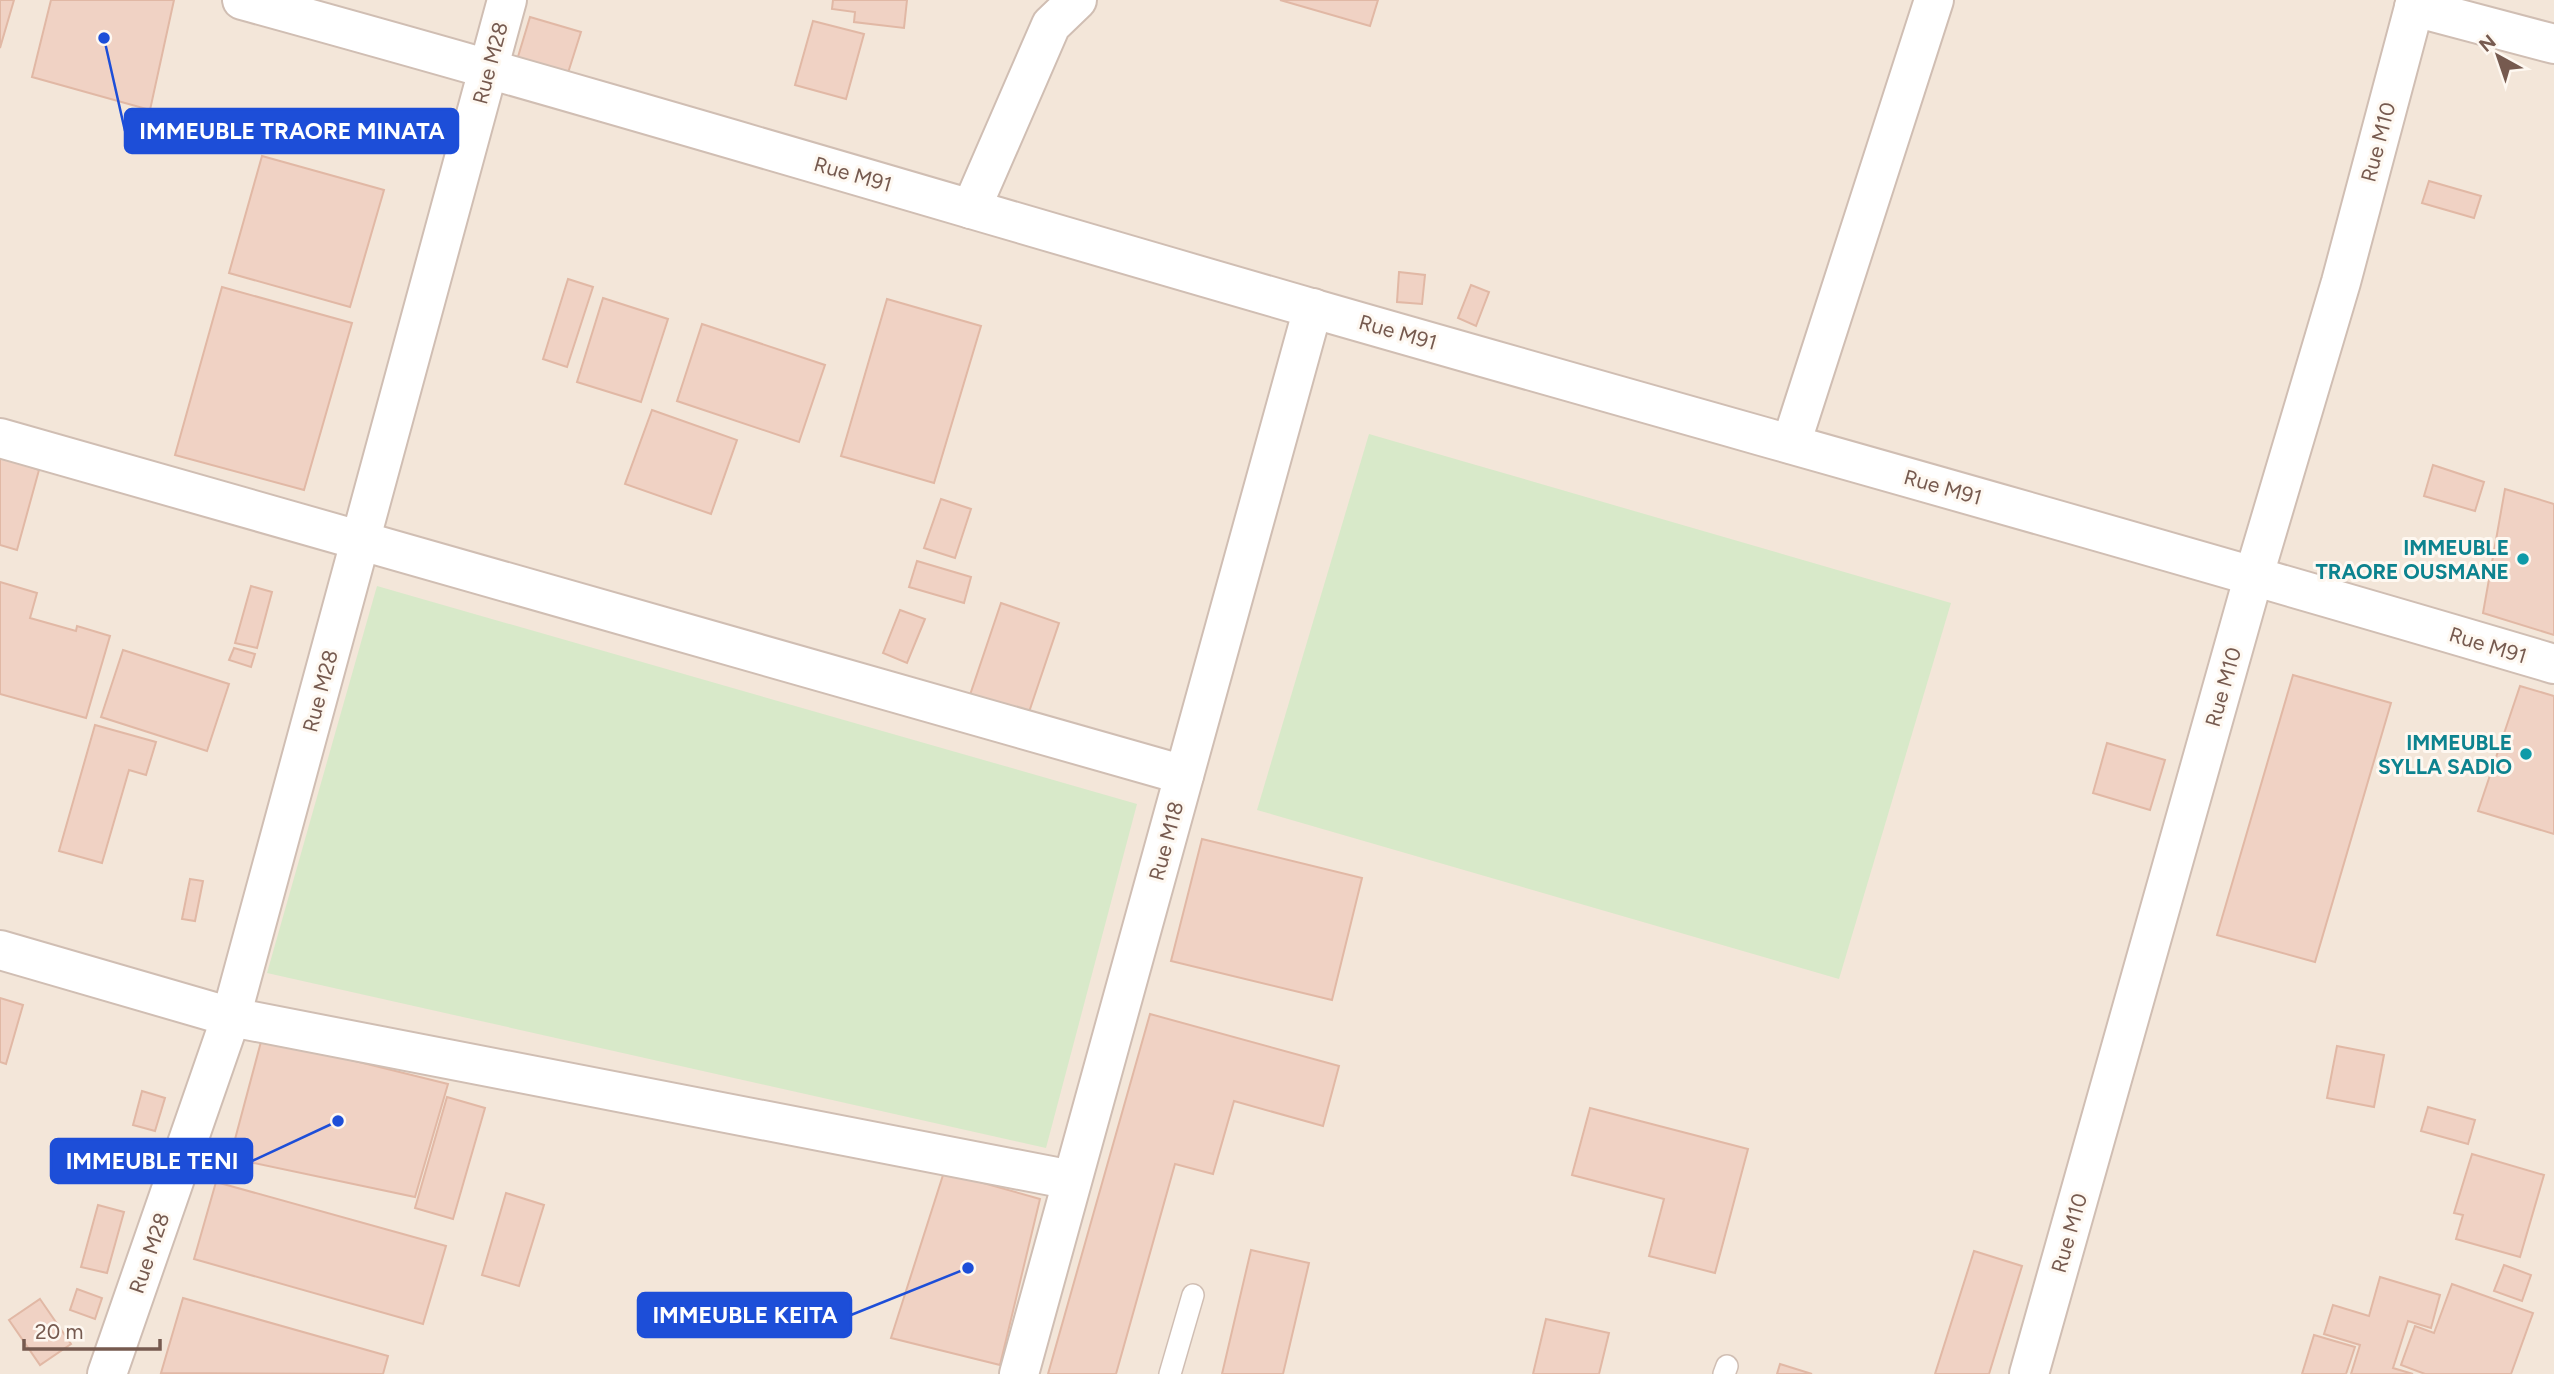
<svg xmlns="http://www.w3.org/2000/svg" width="2554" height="1374" viewBox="0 0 2554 1374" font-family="Figtree,sans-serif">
<rect width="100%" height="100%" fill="#fcf4eb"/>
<!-- residential -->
<rect fill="#f3e6d9" x="0" y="0" width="2554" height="1374"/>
<!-- green -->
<g fill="#d8e9c9">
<polygon points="1369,434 1951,603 1839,979 1257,810"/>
<polygon points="377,586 1137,804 1046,1148 267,973"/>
</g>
<!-- building -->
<g fill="#f0d2c4" stroke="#e1b8a5" stroke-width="2">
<polygon points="0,0 14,0 0,48"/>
<polygon points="51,0 174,0 150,110 32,77"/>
<polygon points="833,0 907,0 904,28 854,22 855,12 832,9"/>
<polygon points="1280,0 1378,0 1370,26"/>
<polygon points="530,17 581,32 567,76 517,60"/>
<polygon points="813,21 864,34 846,99 795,85"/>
<polygon points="262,156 384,190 350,307 229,273"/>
<polygon points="2429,181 2481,196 2474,218 2422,203"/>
<polygon points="1399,272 1425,275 1422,304 1397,302"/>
<polygon points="568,279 593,287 567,367 543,359"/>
<polygon points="1471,285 1489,292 1476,326 1458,318"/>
<polygon points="222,287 352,323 304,490 175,455"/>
<polygon points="603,298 668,319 641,402 577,382"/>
<polygon points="887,299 981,326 934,483 841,456"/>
<polygon points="702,324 825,365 799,442 677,401"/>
<polygon points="652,410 737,440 711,514 625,484"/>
<polygon points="0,456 39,470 17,550 0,545"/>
<polygon points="2433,465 2484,482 2475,511 2424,496"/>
<polygon points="2505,489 2554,504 2554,635 2483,613"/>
<polygon points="941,499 971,509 955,558 924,548"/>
<polygon points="917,561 971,577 964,603 909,587"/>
<polygon points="0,582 37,593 30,618 76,631 77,626 110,636 86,718 0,694"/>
<polygon points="251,586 272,592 257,648 235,643"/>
<polygon points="1001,603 1059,623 1028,715 970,695"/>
<polygon points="900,610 925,619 907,663 883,653"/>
<polygon points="234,648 255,654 251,667 229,660"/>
<polygon points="123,650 229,684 207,751 101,717"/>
<polygon points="2293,675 2391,703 2315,962 2217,935"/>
<polygon points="2520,686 2554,696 2554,834 2478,811"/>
<polygon points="95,725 156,742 146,775 129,770 102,863 59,851"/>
<polygon points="2107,743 2165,760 2150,810 2093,793"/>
<polygon points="1202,839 1362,878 1332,1000 1171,961"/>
<polygon points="190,879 203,881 195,921 182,919"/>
<polygon points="0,998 23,1005 6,1064 0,1062"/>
<polygon points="1150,1014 1339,1066 1323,1126 1234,1101 1213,1174 1175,1164 1116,1374 1048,1374"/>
<polygon points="262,1038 448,1084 415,1197 230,1158"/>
<polygon points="2337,1046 2384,1055 2374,1107 2327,1098"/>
<polygon points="142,1091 165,1098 155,1131 133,1125"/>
<polygon points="447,1097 485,1108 453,1219 415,1208"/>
<polygon points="2428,1107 2475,1120 2468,1144 2421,1131"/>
<polygon points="1590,1108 1748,1149 1715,1273 1649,1256 1664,1199 1572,1175"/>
<polygon points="2472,1154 2544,1175 2520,1257 2456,1239 2463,1215 2454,1213"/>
<polygon points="944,1172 1040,1199 1000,1365 891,1338"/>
<polygon points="216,1182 446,1246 423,1324 194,1259"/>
<polygon points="506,1193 544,1205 519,1286 482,1275"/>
<polygon points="98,1205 124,1212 107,1273 81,1267"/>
<polygon points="1251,1250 1309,1263 1283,1374 1222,1374"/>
<polygon points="1974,1251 2022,1266 1989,1374 1935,1374"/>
<polygon points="2504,1265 2531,1275 2522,1301 2494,1291"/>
<polygon points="2380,1277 2440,1295 2431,1328 2408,1321 2393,1368 2413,1374 2351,1374 2360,1345 2324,1334 2333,1305 2369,1316"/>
<polygon points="2452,1284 2533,1313 2511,1374 2425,1374 2401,1365 2415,1326 2434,1333"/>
<polygon points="77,1289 102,1298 95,1319 70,1310"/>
<polygon points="183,1298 388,1356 383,1374 161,1373"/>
<polygon points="40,1299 71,1344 40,1365 9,1320"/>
<polygon points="1546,1319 1609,1333 1599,1374 1533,1374"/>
<polygon points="2314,1335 2355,1347 2346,1374 2302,1374"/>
<polygon points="1780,1364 1812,1374 1777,1374"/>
</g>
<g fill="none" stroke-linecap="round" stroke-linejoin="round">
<defs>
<g id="lane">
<polyline points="1170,1374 1193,1295"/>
<polyline points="1724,1374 1727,1366"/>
</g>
<g id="street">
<path d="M242,0C599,98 954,205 1311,308C1725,427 2141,541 2554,664"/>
<polyline points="2414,7 2554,44"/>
<polyline points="971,209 1051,25 1077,0"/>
<polyline points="0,438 1184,775"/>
<polyline points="1791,444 1934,0"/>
<polyline points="0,950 231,1017 1072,1180"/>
<polyline points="107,1374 231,1017 507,0"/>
<polyline points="1019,1374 1313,308"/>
<polyline points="2029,1374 2254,575 2341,282 2416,0"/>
</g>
</defs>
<!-- lane casing -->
<use href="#lane" stroke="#d0beb3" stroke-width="24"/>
<!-- street casing -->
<use href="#street" stroke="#d0beb3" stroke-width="42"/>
<!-- lane -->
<use href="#lane" stroke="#fff" stroke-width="21"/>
<!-- street -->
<use href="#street" stroke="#fff" stroke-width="38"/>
</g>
<!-- markers -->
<g fill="#0f9aa8" stroke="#fef8f1" stroke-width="2.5">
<circle cx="2523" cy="559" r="7"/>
<circle cx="2526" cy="754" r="7"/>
</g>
<g text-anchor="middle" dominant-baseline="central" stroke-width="6" stroke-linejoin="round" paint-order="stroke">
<!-- street labels -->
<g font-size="21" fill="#765a4f" stroke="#fef8f1">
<text transform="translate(490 63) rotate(-75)">Rue M28</text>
<text transform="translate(2378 142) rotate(-75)">Rue M10</text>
<text transform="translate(853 174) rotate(16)">Rue M91</text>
<text transform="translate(1398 332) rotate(16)">Rue M91</text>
<text transform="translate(1943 487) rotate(16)">Rue M91</text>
<text transform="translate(2488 645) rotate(17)">Rue M91</text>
<text transform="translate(2223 687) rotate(-74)">Rue M10</text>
<text transform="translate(320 691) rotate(-75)">Rue M28</text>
<text transform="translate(1166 841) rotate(-75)">Rue M18</text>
<text transform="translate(2069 1233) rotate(-74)">Rue M10</text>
<text transform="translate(149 1253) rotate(-71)">Rue M28</text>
</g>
<!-- culture labels -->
<g font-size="21" font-weight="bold" fill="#0d838f" stroke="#fef8f1" text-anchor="end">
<text x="2509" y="547">IMMEUBLE<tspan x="2509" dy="24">TRAORE OUSMANE</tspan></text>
<text x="2512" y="742">IMMEUBLE<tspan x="2512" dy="24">SYLLA SADIO</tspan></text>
</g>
</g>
<!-- callouts -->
<path fill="none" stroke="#1d4ed8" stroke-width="2.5" d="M104 38L125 131M338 1121L252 1161M968 1268L851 1315"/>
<g fill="#1d4ed8" stroke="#fef8f1" stroke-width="2.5">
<circle cx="104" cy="38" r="7"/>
<circle cx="338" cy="1121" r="7"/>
<circle cx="968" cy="1268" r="7"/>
</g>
<g fill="#1d4ed8" stroke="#1d4ed8" stroke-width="2.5">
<rect x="125" y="109" width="333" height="44" rx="7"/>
<rect x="51" y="1139" width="201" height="44" rx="7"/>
<rect x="638" y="1293" width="213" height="44" rx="7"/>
</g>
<g font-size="23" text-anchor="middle" font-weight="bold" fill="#fff">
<text x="292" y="139">IMMEUBLE TRAORE MINATA</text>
<text x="152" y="1169">IMMEUBLE TENI</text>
<text x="745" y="1323">IMMEUBLE KEITA</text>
</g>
<!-- north arrow -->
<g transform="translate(2498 56) rotate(320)" stroke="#fef8f1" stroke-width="5" paint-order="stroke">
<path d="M0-5L12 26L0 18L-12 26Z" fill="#765a4f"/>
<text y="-10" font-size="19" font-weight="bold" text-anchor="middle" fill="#765a4f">N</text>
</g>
<!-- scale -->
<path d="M24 1339v10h136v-10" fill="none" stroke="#765a4f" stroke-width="3.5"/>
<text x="35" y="1339" font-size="21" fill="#765a4f" stroke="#fef8f1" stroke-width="5" paint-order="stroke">20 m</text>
</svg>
